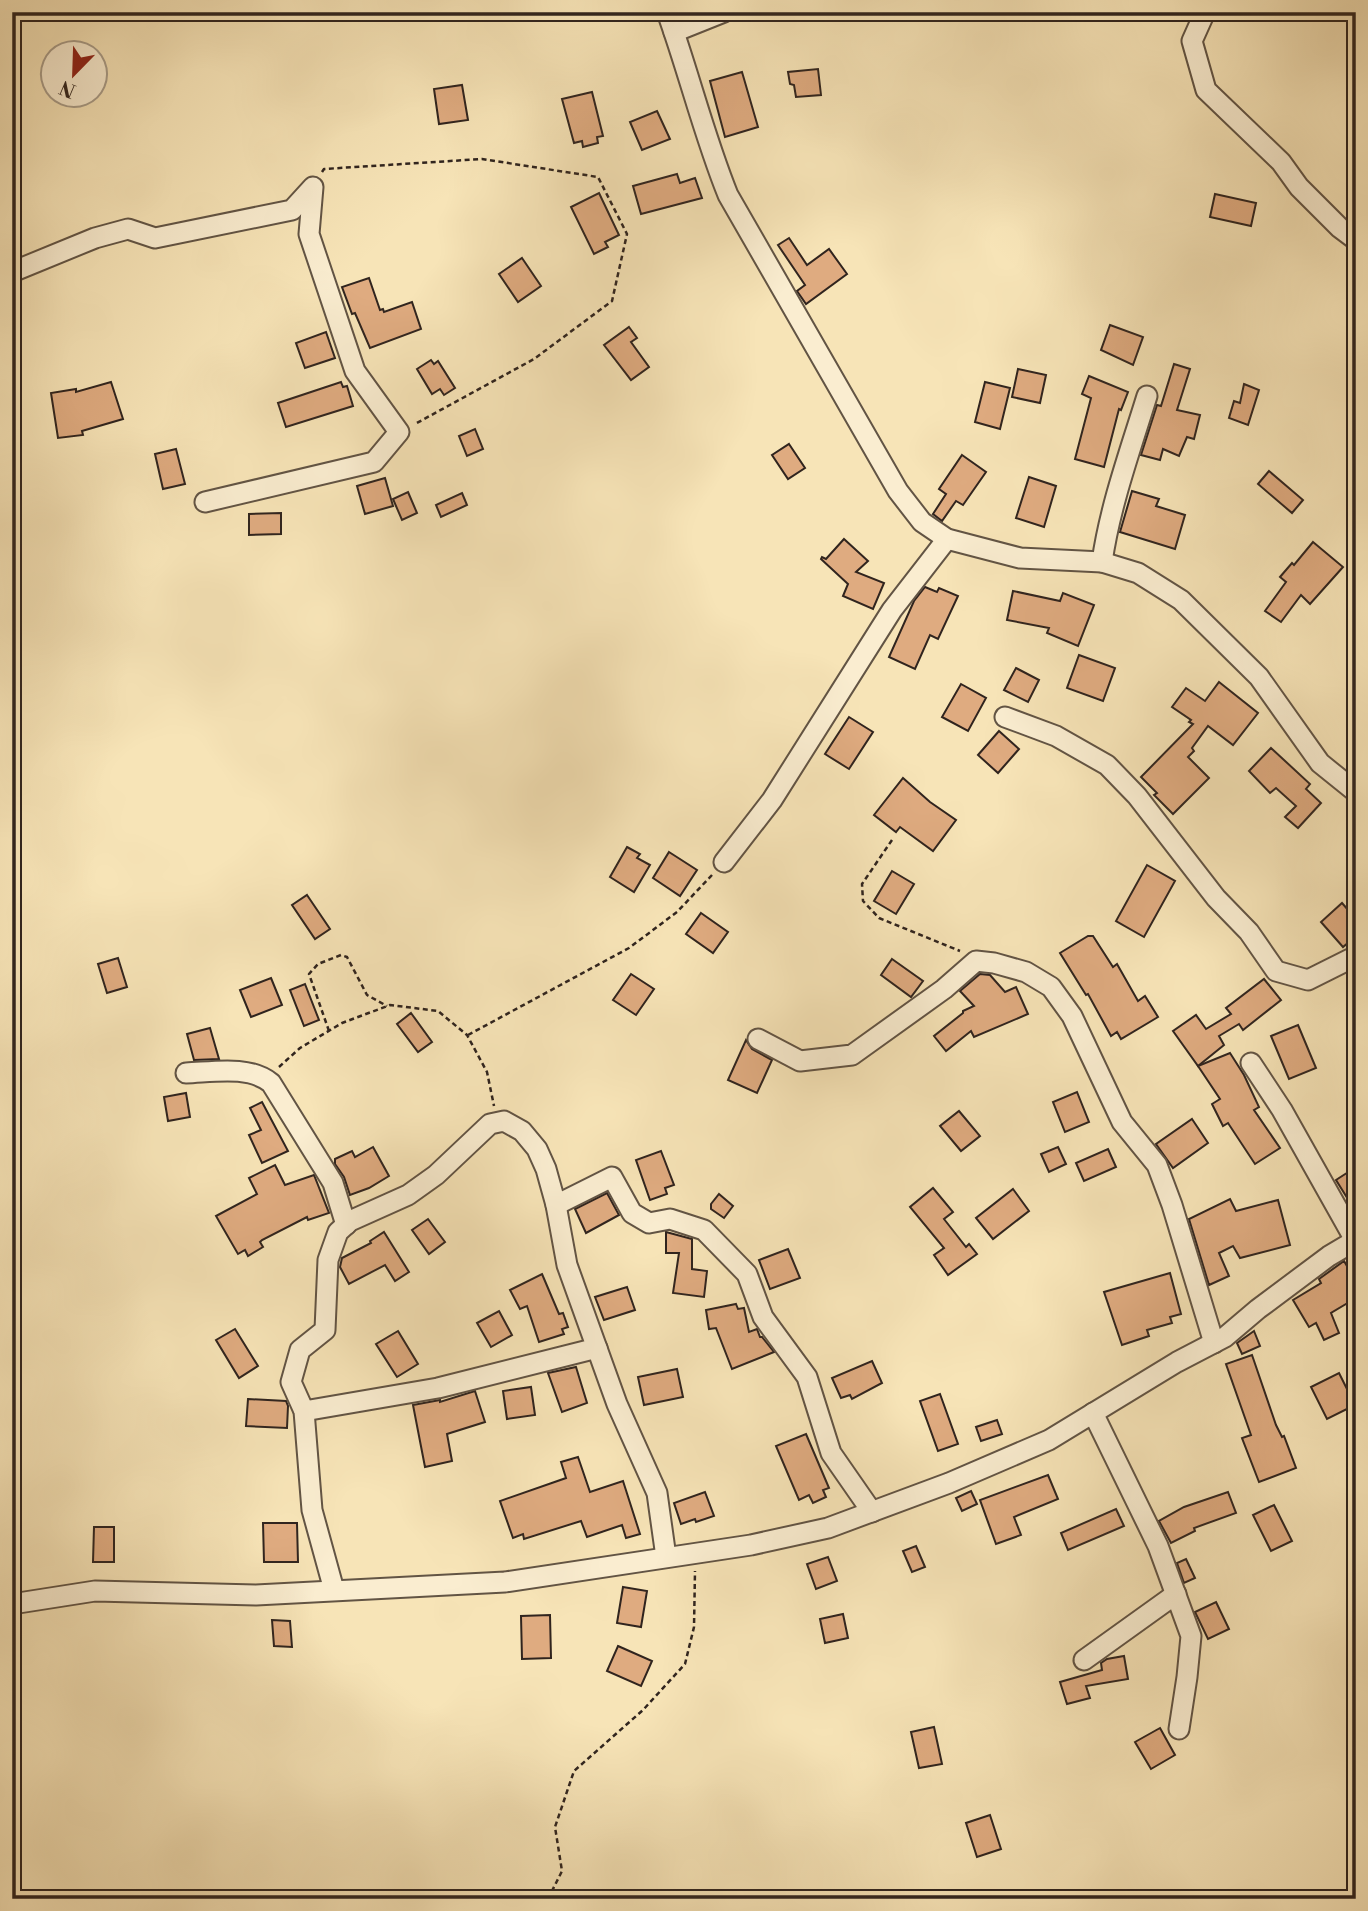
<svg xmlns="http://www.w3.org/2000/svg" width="1368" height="1911" viewBox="0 0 1368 1911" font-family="'Libre Bodoni',serif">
<rect width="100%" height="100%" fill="#f7e4b7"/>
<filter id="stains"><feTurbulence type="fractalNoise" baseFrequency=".00286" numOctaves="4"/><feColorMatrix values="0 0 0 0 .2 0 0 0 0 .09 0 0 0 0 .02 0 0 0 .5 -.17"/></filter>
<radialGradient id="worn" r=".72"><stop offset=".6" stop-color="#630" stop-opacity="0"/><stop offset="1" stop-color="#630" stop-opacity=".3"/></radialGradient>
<!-- building -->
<g fill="#dfab80" stroke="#30241e" stroke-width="2">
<polygon points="818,69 821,95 796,97 794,85 790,84 788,72"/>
<polygon points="742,72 758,127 725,137 710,81"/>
<polygon points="462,85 468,120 439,124 434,89"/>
<polygon points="592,92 603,136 597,137 598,143 583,147 582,141 574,143 562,99"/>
<polygon points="657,111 670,139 642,150 630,122"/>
<polygon points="677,174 680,183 695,178 702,198 641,214 633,186"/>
<polygon points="599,193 619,235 605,242 608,247 594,254 571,207"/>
<polygon points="1215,194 1256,203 1251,226 1210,217"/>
<polygon points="789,238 807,265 829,249 847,274 806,304 797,291 805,285 778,245"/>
<polygon points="522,258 541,286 518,302 499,274"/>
<polygon points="369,278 380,310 383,309 384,312 412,302 421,329 370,348 355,313 352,314 342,287"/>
<polygon points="1110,325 1143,337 1133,365 1101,350"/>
<polygon points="629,327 637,338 631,342 649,367 631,380 604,345"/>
<polygon points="326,332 335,358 305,368 296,343"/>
<polygon points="431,360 434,364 438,361 455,388 444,395 440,389 432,394 417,369"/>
<polygon points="1174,364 1190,369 1177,410 1200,415 1194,439 1187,437 1179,456 1163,449 1160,460 1141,455 1157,405 1161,406"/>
<polygon points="1018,369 1046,375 1040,403 1012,397"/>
<polygon points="1089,376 1128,392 1121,410 1119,409 1104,467 1075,459 1091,398 1082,394"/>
<polygon points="111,382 123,419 82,431 83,435 58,438 51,393 76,389 76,392"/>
<polygon points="341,382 343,387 347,386 353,406 286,427 278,403"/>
<polygon points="985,382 1010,388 1000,429 975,422"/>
<polygon points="1244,384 1259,390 1248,425 1229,418 1234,401 1240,403"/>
<polygon points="475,429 483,449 467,456 459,436"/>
<polygon points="789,444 805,468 788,479 772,455"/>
<polygon points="176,449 185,484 163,489 155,454"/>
<polygon points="962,455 986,472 963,505 956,501 942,521 933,514 946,494 939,489"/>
<polygon points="1269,471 1303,500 1292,513 1258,484"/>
<polygon points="1029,477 1056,486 1044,527 1016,518"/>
<polygon points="385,478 393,506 365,514 357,486"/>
<polygon points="1132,491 1159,499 1156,506 1185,515 1175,549 1120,532"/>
<polygon points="408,492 417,513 402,520 393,499"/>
<polygon points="462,493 467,505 441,517 436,505"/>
<polygon points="281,513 281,534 249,535 249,514"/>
<polygon points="844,539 868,561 856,572 884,583 873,609 843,596 848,584 821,559 822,557 826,559"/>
<polygon points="1313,542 1343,567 1310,604 1301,595 1281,622 1265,611 1286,582 1280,577 1292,563 1294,565"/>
<polygon points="925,587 937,592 939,588 958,596 938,639 930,635 915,669 889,657 914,601"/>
<polygon points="1013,591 1060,601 1063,593 1094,605 1078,646 1047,633 1049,628 1007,620"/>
<polygon points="1079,655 1115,668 1103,701 1067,688"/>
<polygon points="1016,668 1039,680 1028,702 1004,690"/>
<polygon points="1219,682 1258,713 1233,745 1208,726 1192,748 1194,751 1188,757 1209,778 1173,814 1154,795 1157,793 1141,777 1193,724 1189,722 1191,720 1172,707 1186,688 1205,701"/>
<polygon points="961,684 986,698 968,731 942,717"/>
<polygon points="849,717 873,732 849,769 825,754"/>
<polygon points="999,731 1019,749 998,773 978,755"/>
<polygon points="1271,748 1310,784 1306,789 1321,803 1298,828 1285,817 1296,806 1276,788 1270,793 1249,771"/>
<polygon points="903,778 930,802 956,820 933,851 900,827 896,832 874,815"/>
<polygon points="627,847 640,854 637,858 650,865 634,892 610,877"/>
<polygon points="669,852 697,870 680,896 653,878"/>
<polygon points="1147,865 1175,881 1144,937 1116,921"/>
<polygon points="892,871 914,884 896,914 874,901"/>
<polygon points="307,895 330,929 315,939 292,905"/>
<polygon points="1342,903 1356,919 1356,936 1343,947 1321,922"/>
<polygon points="701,913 728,932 713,953 686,934"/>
<polygon points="1088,936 1093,936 1113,967 1117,964 1138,1001 1145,996 1158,1017 1121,1039 1117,1032 1111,1036 1088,994 1086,995 1060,953"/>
<polygon points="118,958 127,987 107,993 98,964"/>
<polygon points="892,959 923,981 911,997 881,975"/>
<polygon points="631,974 654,989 636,1015 613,1000"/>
<polygon points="980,974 990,975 1005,992 1016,987 1028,1014 974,1037 971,1031 946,1051 934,1036 963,1013 963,1011 974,1006 960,991"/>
<polygon points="271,978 282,1005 251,1017 240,990"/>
<polygon points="1264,979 1281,1000 1243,1030 1239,1024 1219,1036 1224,1045 1198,1066 1173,1031 1196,1015 1206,1029 1231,1014 1226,1008"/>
<polygon points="305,984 319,1020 304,1026 290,990"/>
<polygon points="411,1013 432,1042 418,1052 397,1024"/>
<polygon points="1298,1025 1316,1068 1289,1079 1271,1036"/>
<polygon points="210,1028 219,1059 194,1060 187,1034"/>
<polygon points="746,1040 752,1049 772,1060 757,1093 728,1080"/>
<polygon points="1230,1053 1244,1075 1259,1107 1254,1110 1280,1148 1255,1164 1228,1123 1223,1126 1212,1104 1220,1099 1198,1066"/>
<polygon points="1077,1092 1089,1122 1065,1132 1053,1102"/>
<polygon points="186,1093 190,1117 168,1121 164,1097"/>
<polygon points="262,1102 288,1151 262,1163 249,1135 261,1130 250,1108"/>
<polygon points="959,1111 980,1136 961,1151 940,1126"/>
<polygon points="1192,1119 1208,1143 1173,1168 1156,1144"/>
<polygon points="373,1147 389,1176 369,1188 350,1195 344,1177 335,1164 335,1159 352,1151 355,1157"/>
<polygon points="1058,1147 1066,1164 1049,1172 1041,1154"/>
<polygon points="1108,1149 1116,1167 1084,1181 1076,1163"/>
<polygon points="661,1151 674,1185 665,1188 667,1194 650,1200 636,1160"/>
<polygon points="275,1165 285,1185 314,1175 329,1213 308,1220 307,1217 262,1240 260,1242 263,1247 248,1256 245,1250 238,1254 216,1216 257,1194 249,1178"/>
<polygon points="1356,1167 1356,1212 1336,1180"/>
<polygon points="933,1188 953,1212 944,1219 966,1247 969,1244 977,1254 948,1275 934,1255 944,1248 910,1207"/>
<polygon points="1013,1189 1029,1211 993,1239 976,1218"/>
<polygon points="607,1193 619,1215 586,1233 575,1209"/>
<polygon points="719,1194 733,1206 724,1218 711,1209 711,1204"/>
<polygon points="1230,1199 1236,1211 1278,1200 1290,1245 1240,1258 1233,1246 1219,1253 1229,1276 1209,1285 1189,1219"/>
<polygon points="428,1219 445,1242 429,1254 412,1230"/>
<polygon points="384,1232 409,1272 395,1281 385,1265 349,1284 340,1267 342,1258 371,1243 370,1241"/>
<polygon points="666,1232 692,1239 692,1269 707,1271 704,1297 673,1293 679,1253 666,1253"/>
<polygon points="788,1249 800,1278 770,1289 759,1260"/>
<polygon points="1344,1261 1351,1273 1356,1270 1356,1298 1331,1313 1339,1333 1324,1340 1316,1323 1309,1327 1293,1300 1321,1283 1319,1279"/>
<polygon points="1170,1273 1181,1314 1170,1317 1172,1323 1147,1330 1149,1336 1122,1345 1104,1292"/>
<polygon points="542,1274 559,1314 563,1313 568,1327 562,1329 564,1334 539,1342 527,1306 520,1309 510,1290"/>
<polygon points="627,1287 635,1310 604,1320 595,1297"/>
<polygon points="736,1304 738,1309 744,1308 749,1332 757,1329 760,1337 762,1337 774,1352 732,1369 716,1328 709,1329 706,1310"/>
<polygon points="499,1311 512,1335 491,1347 477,1323"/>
<polygon points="235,1329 258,1366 239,1378 216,1340"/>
<polygon points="398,1331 418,1364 397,1377 376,1344"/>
<polygon points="1254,1331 1260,1346 1242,1354 1237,1343"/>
<polygon points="1252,1355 1276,1425 1282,1437 1284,1436 1296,1468 1259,1482 1242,1438 1251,1435 1226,1364"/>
<polygon points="872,1361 882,1383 852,1399 850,1395 841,1398 832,1378"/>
<polygon points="576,1367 587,1403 562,1412 548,1373"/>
<polygon points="677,1369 683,1397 644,1405 638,1377"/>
<polygon points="1339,1373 1355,1405 1327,1419 1311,1387"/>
<polygon points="531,1387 535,1415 507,1419 503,1391"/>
<polygon points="475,1391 485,1422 447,1434 452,1461 425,1467 413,1405 440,1400 440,1402"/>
<polygon points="940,1394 958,1444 938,1451 920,1401"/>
<polygon points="248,1399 286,1401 288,1406 287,1428 246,1426"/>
<polygon points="997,1420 1002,1434 981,1441 976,1427"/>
<polygon points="806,1434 829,1488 823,1490 826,1497 813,1503 809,1495 799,1500 776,1446"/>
<polygon points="578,1457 590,1492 623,1481 640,1534 626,1538 622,1525 587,1537 581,1521 524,1539 523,1534 513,1538 500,1501 566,1478 561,1462"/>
<polygon points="1048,1475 1058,1499 1014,1517 1021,1535 996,1544 980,1500"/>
<polygon points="971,1491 977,1504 962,1511 956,1498"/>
<polygon points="705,1492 714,1516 696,1522 695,1519 681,1524 674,1503"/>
<polygon points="1228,1492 1236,1513 1194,1528 1195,1531 1171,1543 1159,1521 1184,1507"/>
<polygon points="1274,1505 1292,1541 1271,1551 1253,1515"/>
<polygon points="1116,1509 1124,1526 1068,1550 1061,1533"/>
<polygon points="263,1523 297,1523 298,1562 264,1562"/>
<polygon points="94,1527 114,1527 114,1562 93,1562"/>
<polygon points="916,1546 925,1567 912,1572 903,1551"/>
<polygon points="828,1557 837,1581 816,1589 807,1564"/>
<polygon points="1186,1559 1195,1578 1184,1583 1177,1563"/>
<polygon points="623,1587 647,1591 641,1627 617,1623"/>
<polygon points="1216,1602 1229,1629 1208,1639 1195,1612"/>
<polygon points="843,1614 848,1638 825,1643 820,1619"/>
<polygon points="550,1615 551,1658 522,1659 521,1616"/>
<polygon points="272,1620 290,1621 292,1647 274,1646"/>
<polygon points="618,1646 652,1661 641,1686 607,1671"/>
<polygon points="1124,1656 1128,1679 1086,1686 1090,1698 1067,1704 1060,1682 1102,1670 1101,1663 1107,1659"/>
<polygon points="934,1727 942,1764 919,1768 911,1732"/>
<polygon points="1160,1728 1175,1755 1151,1769 1135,1742"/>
<polygon points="990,1815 1001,1849 977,1857 966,1823"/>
</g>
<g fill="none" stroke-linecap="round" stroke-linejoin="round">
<defs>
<g id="minor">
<path d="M667,12C689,73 704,136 728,195L898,491L922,522L947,539L1020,558L1102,562L1138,573L1181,600L1259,677L1320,763L1356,792"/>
<polyline points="1205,12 1192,41 1206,90 1281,162 1299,187 1340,228 1356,240"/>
<polyline points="674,32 724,12"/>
<polyline points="12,272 95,238 128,229 155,238 292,210 313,187 309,234 355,371 399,432 374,462 205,502"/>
<path d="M1102,562C1110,506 1130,451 1147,396"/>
<polyline points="1005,717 1056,736 1107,765 1137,796 1216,898 1249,932 1276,971 1308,980 1356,956"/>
<polyline points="724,862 772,800 892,610 947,539"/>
<polyline points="758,1039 800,1061 852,1055 944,989 976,961 994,963 1026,972 1051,987 1072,1016 1122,1122 1157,1165 1172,1205 1214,1343"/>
<polyline points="1251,1063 1282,1110 1355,1240"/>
<path d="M186,1073C213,1072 249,1065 271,1083L333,1183L346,1225"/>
<polyline points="556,1205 612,1177 632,1213 649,1223 670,1219 704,1230 747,1274 763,1317 807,1377 831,1453 872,1512"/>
<polyline points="304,1411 438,1388 597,1348"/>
<polyline points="1093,1413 1158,1546 1191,1636 1187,1677 1179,1729"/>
<polyline points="334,1590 312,1510 304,1411 291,1382 300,1350 325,1330 328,1260 338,1232 350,1221 408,1195 436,1175 490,1124 504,1121 522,1131 537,1149 546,1169 556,1205 567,1265 617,1404 657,1493 666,1557"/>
<polyline points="12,1604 95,1591 256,1595 505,1582 751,1545 828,1528 949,1483 1049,1440 1177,1362 1225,1337 1258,1309 1329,1256 1356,1240"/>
<polyline points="1084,1660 1176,1594"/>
</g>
</defs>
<!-- minor casing -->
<use href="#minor" stroke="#625444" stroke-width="23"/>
<!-- path -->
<g stroke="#30241e" stroke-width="2.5" stroke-dasharray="5 3.5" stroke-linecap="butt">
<polyline points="322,172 324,169 482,159 598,177 627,234 612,301 534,359 415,424"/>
<polyline points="892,840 862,884 863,901 879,918 960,951"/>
<polyline points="329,1031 309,974 318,964 341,955 347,957 367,995 387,1006"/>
<polyline points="468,1035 629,948 677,912 712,875"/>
<polyline points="279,1067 300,1048 342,1023 390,1005 438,1011 467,1035 487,1072 494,1106"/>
<polyline points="548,1899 562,1871 555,1827 574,1771 643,1710 685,1664 694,1627 695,1571"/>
</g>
<!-- minor -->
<use href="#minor" stroke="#faedd0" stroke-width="19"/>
</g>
<!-- margin -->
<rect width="1368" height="1911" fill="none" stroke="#f7e4b7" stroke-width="42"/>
<rect x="14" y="14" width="1340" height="1883" fill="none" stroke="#30241e" stroke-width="3.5"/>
<rect x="21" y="21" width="1326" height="1869" fill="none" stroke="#30241e" stroke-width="2"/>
<!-- north arrow -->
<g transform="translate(74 74) rotate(203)"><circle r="33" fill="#faedd0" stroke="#a99d89" stroke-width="2"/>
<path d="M0-5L12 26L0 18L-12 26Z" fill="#8f2418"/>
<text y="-10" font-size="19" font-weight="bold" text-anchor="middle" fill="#30241e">N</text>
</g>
<rect width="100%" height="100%" filter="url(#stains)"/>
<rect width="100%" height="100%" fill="url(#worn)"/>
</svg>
